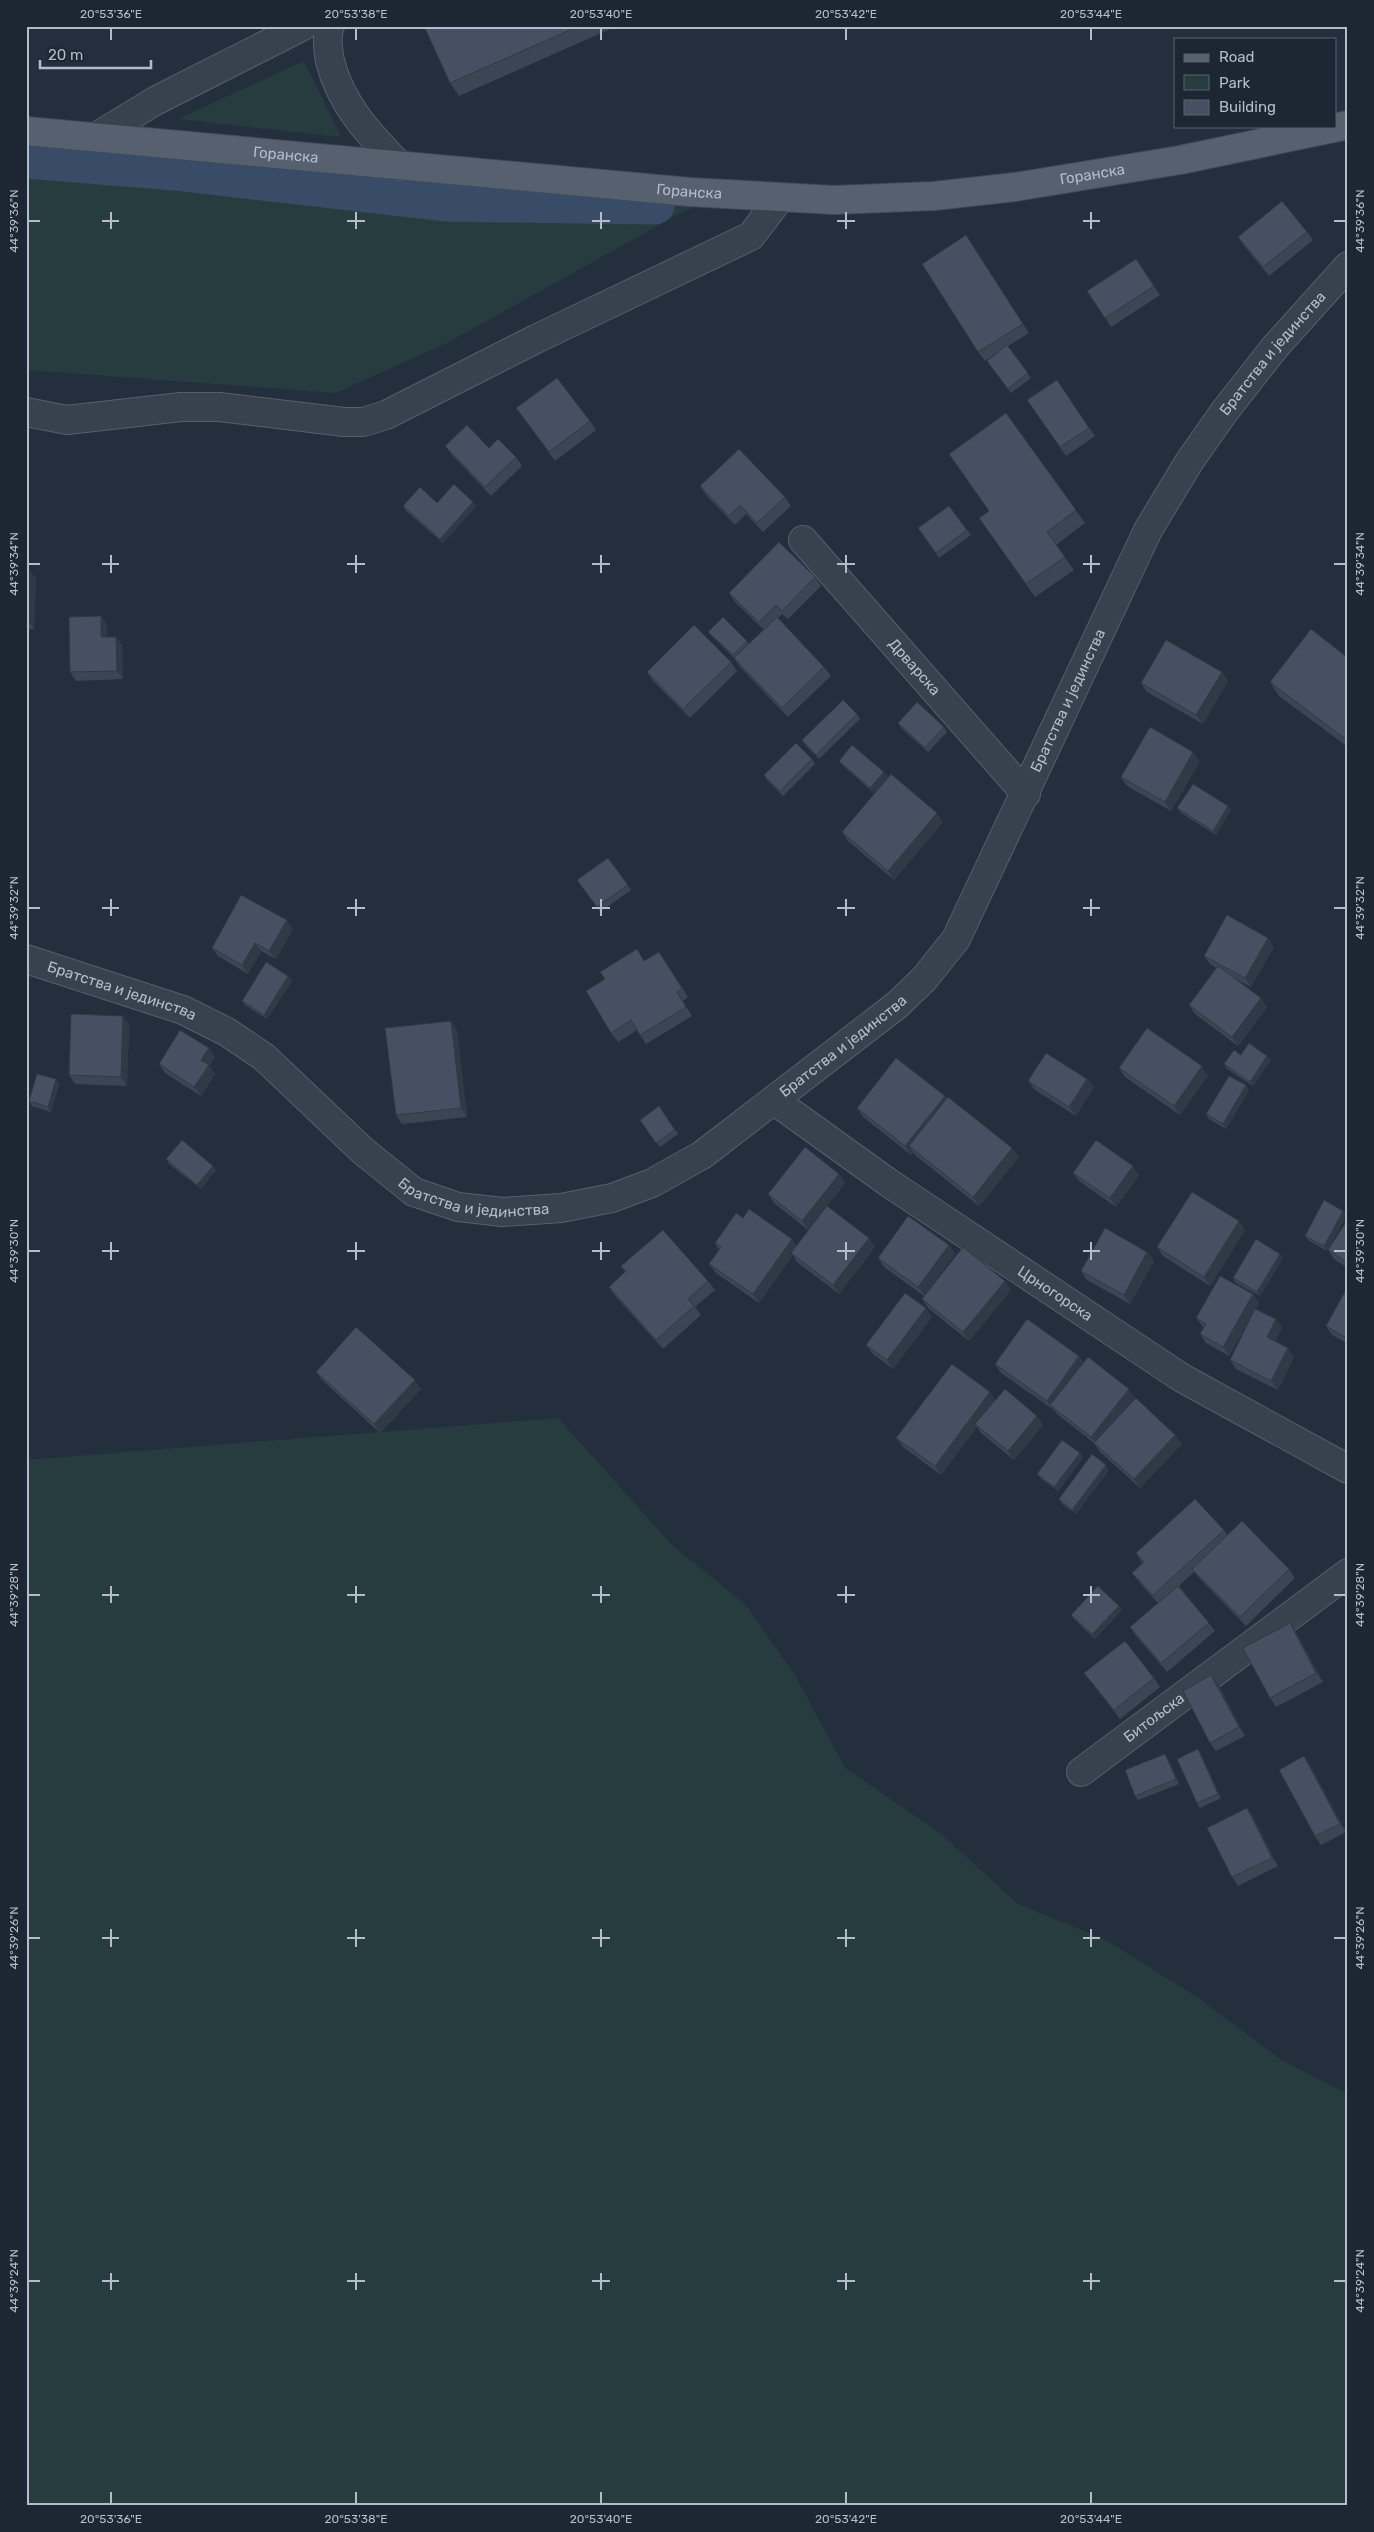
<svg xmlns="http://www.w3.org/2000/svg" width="1374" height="2532" viewBox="0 0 1374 2532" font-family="Rubik,sans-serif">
<rect width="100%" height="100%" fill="#242f3e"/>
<!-- green -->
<g fill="#263c3f">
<polygon points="304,61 341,137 178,119"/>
<polygon points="26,159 175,171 445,202 655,205 706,203 688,209 449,342 336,393 26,370"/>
<polygon points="558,1418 673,1546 745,1604 795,1675 845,1768 939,1832 1018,1904 1104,1939 1197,1997 1283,2061 1348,2094 1348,2506 26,2506 26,1460"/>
</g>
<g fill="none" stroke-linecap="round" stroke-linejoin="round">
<!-- canal -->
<polyline stroke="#394c67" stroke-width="39" points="26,159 175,171 445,202 655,205"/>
<defs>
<g id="minor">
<path d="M330,26C326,36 328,50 330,61C341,105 369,134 400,166"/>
<polyline points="96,137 155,101 303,26"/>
<polyline points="26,412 67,420 181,407 219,407 344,422 363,422 386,415 536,339 751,236 780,198"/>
<path id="s1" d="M803,540L1026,794"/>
<path id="s2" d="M26,959L183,1010L227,1032L264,1057L363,1151L414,1192L458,1207L503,1212L561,1208L612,1198L652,1183L702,1155L897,1005L924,979L956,939L1148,530L1189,462L1224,412L1275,347L1348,266"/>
<path id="s3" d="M775,1101L889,1183L1182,1378L1348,1469"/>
<path id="s4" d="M1081,1772L1348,1573"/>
</g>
<g id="major">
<path id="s5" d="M26,131L690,192L834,200L934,196L1015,187L1180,160L1348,125"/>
</g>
</defs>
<!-- minor casing -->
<use href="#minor" stroke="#565f6c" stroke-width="30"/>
<!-- major casing -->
<use href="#major" stroke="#414a57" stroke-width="30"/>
<!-- minor -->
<use href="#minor" stroke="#38414e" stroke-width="28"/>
<!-- major -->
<use href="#major" stroke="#56606e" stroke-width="28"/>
</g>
<!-- wall -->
<g fill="#3b4654">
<polygon points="424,26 617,26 459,96 450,83"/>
<polygon points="1307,232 1313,240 1269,276 1244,246 1238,237"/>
<polygon points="966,235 1029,333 1008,346 1031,378 1011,393 987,361 996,354 985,361 978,352"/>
<polygon points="1136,259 1160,295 1111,327 1105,318"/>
<polygon points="1057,380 1095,436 1066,456 1027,400"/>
<polygon points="1006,413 1085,523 1056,545 1074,570 1035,597 979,518 989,511"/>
<polygon points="523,417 590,421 596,430 555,461"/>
<polygon points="445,446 489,448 516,457 522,466 491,496 452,455"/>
<polygon points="700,486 785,497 791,506 763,532 746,514 735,525 706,495"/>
<polygon points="437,503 476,506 443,543 406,511 403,506"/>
<polygon points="949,506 971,535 939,558 918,528"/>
<polygon points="26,566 36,579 34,629 26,629"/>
<polygon points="815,577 821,586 788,619 782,614 778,618 824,667 831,676 788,717 740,667 734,658 708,632 747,641 749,644 764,630 735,602 729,593"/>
<polygon points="101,616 107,625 107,637 122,645 123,679 76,681 70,672"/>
<polygon points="1348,658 1348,747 1279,696 1270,682"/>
<polygon points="731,662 737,671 690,718 653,681 647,672"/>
<polygon points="1222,672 1228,681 1203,724 1147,692 1141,683"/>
<polygon points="857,714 860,719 819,759 805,745 802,740"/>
<polygon points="898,723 944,727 947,732 928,752 901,728"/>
<polygon points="812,759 815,764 783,796 767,780 764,775"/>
<polygon points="839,761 888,776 874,793 842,765"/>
<polygon points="1200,761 1171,811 1127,786 1121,777"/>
<polygon points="1177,808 1231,810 1216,835 1181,813"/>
<polygon points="943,822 894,880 848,841 842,832"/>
<polygon points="608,858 631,890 600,912 577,880"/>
<polygon points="293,929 276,959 261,951 248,974 218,956 212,948"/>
<polygon points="1274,947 1251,987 1232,977 1267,1007 1238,1046 1195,1014 1189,1005 1216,968 1210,964 1204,956"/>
<polygon points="645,961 665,961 688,997 683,1001 692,1016 646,1044 637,1030 618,1042 611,1033"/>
<polygon points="288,976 292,981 267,1019 245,1005 242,1001"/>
<polygon points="123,1016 129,1024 127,1086 75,1084 69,1075"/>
<polygon points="457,1030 467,1117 402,1124 396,1115"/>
<polygon points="1241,1055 1267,1056 1271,1060 1253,1086 1227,1069 1224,1064"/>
<polygon points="215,1057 209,1066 215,1074 201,1096 165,1073 159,1064"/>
<polygon points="1119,1068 1208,1075 1180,1115 1125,1077"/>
<polygon points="56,1079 59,1084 51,1112 32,1106 29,1101"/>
<polygon points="1087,1079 1094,1087 1076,1116 1035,1090 1028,1081"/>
<polygon points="1246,1085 1249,1090 1226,1129 1209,1119 1206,1114"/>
<polygon points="947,1099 1012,1148 1019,1157 979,1206 915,1155 913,1152 911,1155 863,1117 857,1108"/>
<polygon points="659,1106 678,1134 660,1147 640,1120"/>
<polygon points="166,1159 213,1166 216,1170 201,1189 169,1164"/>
<polygon points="1073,1173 1139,1175 1116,1207 1079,1181"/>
<polygon points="839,1174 845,1183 827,1206 869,1238 875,1247 839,1294 797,1262 793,1255 759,1303 716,1273 709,1264 719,1250 715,1243 743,1218 797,1245 808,1230 774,1203 768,1194"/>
<polygon points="1343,1211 1347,1215 1327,1251 1308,1240 1305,1236"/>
<polygon points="1348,1219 1348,1268 1334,1259 1328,1250"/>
<polygon points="1245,1230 1210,1286 1163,1256 1157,1247"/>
<polygon points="949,1245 955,1254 929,1290 1005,1281 1011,1290 969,1341 928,1308 922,1299 924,1296 884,1267 878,1258"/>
<polygon points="1147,1252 1154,1261 1130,1304 1087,1280 1081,1271"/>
<polygon points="1283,1258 1260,1296 1236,1283 1233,1278"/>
<polygon points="621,1266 708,1281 715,1290 695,1307 701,1315 663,1349 615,1296 609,1287 625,1272"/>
<polygon points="1348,1286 1348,1344 1332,1335 1326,1326"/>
<polygon points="1253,1294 1259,1303 1256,1309 1276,1319 1282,1328 1275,1341 1294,1357 1278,1390 1236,1369 1230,1360 1247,1324 1229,1356 1206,1343 1200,1334 1204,1328 1196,1318"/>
<polygon points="932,1317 893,1369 873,1354 866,1345"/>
<polygon points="1084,1363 1135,1398 1127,1407 1175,1435 1182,1444 1140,1488 1100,1452 1094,1443 1057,1414 1054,1410 1001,1373 995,1364"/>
<polygon points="316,1372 421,1389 380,1433 322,1380"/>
<polygon points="995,1400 1043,1425 1014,1460 981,1433 977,1427 941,1475 903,1447 896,1438"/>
<polygon points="1080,1453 1083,1458 1058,1491 1040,1478 1037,1474"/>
<polygon points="1109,1470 1076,1514 1062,1504 1059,1499"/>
<polygon points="1224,1530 1227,1535 1289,1569 1295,1578 1246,1626 1199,1578 1194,1572 1179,1586 1209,1623 1215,1631 1167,1672 1136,1636 1130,1627 1158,1603 1138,1581 1132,1573 1142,1563 1136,1553"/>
<polygon points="1119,1606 1122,1610 1095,1639 1074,1619 1071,1615"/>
<polygon points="1290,1623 1296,1632 1323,1682 1276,1707 1270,1698"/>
<polygon points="1084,1673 1154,1678 1160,1687 1120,1719"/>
<polygon points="1218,1684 1245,1736 1216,1751 1210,1743"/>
<polygon points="1198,1749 1201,1754 1221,1798 1200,1808 1197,1803"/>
<polygon points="1168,1758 1179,1784 1138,1800 1135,1796"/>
<polygon points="1310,1765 1346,1832 1321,1845 1315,1836"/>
<polygon points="1247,1808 1253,1817 1278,1866 1238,1886 1232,1877"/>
</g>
<!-- shaded-wall -->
<g fill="#303945">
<polygon points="473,502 476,506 443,543 440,539"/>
<polygon points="27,566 36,579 34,629 26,618"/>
<polygon points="101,616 107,625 108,645 101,637"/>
<polygon points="116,637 122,645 123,679 117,671"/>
<polygon points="1222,672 1228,681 1203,724 1196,715"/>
<polygon points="1193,752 1200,761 1171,811 1165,802"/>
<polygon points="884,772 888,776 874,793 870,788"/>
<polygon points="1228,806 1231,810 1216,835 1213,831"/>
<polygon points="937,813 943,822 894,880 888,871"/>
<polygon points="287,920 293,929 276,959 269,951"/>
<polygon points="1268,938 1274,947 1251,987 1245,978"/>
<polygon points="255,943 261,951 248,974 242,965"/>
<polygon points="288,976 292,981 267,1019 264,1015"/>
<polygon points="677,992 683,1001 692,1016 686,1007"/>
<polygon points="1261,998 1267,1007 1238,1046 1232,1037"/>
<polygon points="123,1016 129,1024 127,1086 121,1077"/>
<polygon points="451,1021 457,1030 467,1117 461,1108"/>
<polygon points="209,1048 215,1057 209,1066 215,1074 201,1096 194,1087 201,1060"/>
<polygon points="1267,1056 1271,1060 1253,1086 1250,1082"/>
<polygon points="1202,1066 1208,1075 1180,1115 1174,1106"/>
<polygon points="56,1079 59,1084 51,1112 48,1107"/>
<polygon points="1087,1079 1094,1087 1076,1116 1069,1107"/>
<polygon points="1246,1085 1249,1090 1226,1129 1223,1124"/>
<polygon points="945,1096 951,1105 909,1146 913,1152 911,1155 905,1146"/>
<polygon points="1012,1148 1019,1157 979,1206 973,1197"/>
<polygon points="213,1166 216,1170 201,1189 197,1185"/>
<polygon points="1133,1166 1139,1175 1116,1207 1110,1198"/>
<polygon points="839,1174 845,1183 808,1230 802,1221"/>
<polygon points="1343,1211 1347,1215 1327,1251 1324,1246"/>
<polygon points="1239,1221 1245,1230 1210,1286 1204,1277"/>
<polygon points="869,1238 875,1247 839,1294 833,1285"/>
<polygon points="792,1239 798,1248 791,1253 793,1255 759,1303 753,1294"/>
<polygon points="949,1245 955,1254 925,1296 918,1287"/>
<polygon points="1147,1252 1154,1261 1130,1304 1124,1295"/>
<polygon points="1280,1254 1283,1258 1260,1296 1257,1292"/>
<polygon points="1005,1281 1011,1290 969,1341 963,1332"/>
<polygon points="1253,1294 1259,1303 1229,1356 1223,1347"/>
<polygon points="926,1308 932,1317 893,1369 887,1360"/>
<polygon points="1276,1319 1282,1328 1273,1346 1267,1337"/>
<polygon points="1288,1348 1294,1357 1278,1390 1271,1381"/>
<polygon points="1079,1356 1085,1364 1050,1405 1054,1410 1047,1401"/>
<polygon points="415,1380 421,1389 380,1433 374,1424"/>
<polygon points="1129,1389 1135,1398 1097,1445 1091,1437"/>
<polygon points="990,1392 996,1401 975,1424 977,1427 941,1475 935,1466"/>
<polygon points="1037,1416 1043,1425 1014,1460 1008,1451"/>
<polygon points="1175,1435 1182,1444 1140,1488 1134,1479"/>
<polygon points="1080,1453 1083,1458 1058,1491 1054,1487"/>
<polygon points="1106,1465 1109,1470 1076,1514 1072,1510"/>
<polygon points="1119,1606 1122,1610 1095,1639 1092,1634"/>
<polygon points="1290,1623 1296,1632 1323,1682 1316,1673"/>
<polygon points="1211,1675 1218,1684 1245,1736 1239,1727"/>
<polygon points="1198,1749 1201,1754 1221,1798 1218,1794"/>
<polygon points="1165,1754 1168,1758 1179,1784 1176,1779"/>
<polygon points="1304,1756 1310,1765 1346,1832 1340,1824"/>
<polygon points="1247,1808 1253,1817 1278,1866 1272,1858"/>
</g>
<!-- building -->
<g fill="#455162" stroke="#303945">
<polygon points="424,26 579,26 450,83"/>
<polygon points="1282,201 1307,232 1263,267 1238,237"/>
<polygon points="966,235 1023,324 978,352 922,264"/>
<polygon points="1136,259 1154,286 1105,318 1087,291"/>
<polygon points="1007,345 1028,373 1008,389 987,361"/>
<polygon points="557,378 590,421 549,452 516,408"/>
<polygon points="1057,380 1089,428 1060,447 1027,400"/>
<polygon points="1006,413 1076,510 1047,532 1065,557 1026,584 979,518 989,511 949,454"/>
<polygon points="467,425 489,448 498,439 516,457 485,487 445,446"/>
<polygon points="739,449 785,497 757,523 740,505 729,516 700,486"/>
<polygon points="454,484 473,502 440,539 403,506 420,487 437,503"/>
<polygon points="949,506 967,530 936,553 918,528"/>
<polygon points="779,542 815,577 782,611 776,605 759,622 729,593"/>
<polygon points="101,616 101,637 116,637 117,671 70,672 69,617"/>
<polygon points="723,617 747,641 733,655 708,632"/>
<polygon points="777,617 824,667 782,708 734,658"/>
<polygon points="694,625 731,662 683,709 647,672"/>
<polygon points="1311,629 1348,658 1348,741 1270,682"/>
<polygon points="1166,640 1222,672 1196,715 1141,683"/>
<polygon points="843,700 857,714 816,755 802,740"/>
<polygon points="917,702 944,727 925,748 898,723"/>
<polygon points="1150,727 1193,752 1165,802 1121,777"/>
<polygon points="796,743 812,759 780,791 764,775"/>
<polygon points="852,745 884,772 870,788 839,761"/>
<polygon points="891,774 937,813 888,871 842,832"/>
<polygon points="1193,784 1228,806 1213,831 1177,808"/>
<polygon points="608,858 628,885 597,907 577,880"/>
<polygon points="241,895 287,920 269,951 255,943 242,965 212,948"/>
<polygon points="1227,915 1268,938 1245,978 1204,956"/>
<polygon points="637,949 644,961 659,952 682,988 677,992 686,1007 640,1035 631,1020 611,1033 586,991 605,979 600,972"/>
<polygon points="266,962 288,976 264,1015 242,1001"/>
<polygon points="1218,966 1261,998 1232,1037 1189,1005"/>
<polygon points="71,1014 123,1016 121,1077 69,1075"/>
<polygon points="451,1021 461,1108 396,1115 385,1028"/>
<polygon points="1147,1028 1202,1066 1174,1106 1119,1068"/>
<polygon points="180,1030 209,1048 201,1060 209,1065 194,1087 159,1064"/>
<polygon points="1249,1043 1267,1056 1250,1082 1224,1064 1234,1050 1241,1055"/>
<polygon points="1046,1053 1087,1079 1069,1107 1028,1081"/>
<polygon points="896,1058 945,1096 905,1146 857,1108"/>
<polygon points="37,1074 56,1079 48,1107 29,1101"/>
<polygon points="1229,1076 1246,1085 1223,1124 1206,1114"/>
<polygon points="948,1097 1012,1148 973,1197 909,1146"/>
<polygon points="659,1106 675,1130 656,1143 640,1120"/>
<polygon points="182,1140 213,1166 197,1185 166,1159"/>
<polygon points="1096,1140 1133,1166 1110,1198 1073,1173"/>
<polygon points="805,1147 839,1174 802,1221 768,1194"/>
<polygon points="1192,1192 1239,1221 1204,1277 1157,1247"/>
<polygon points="1324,1200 1343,1211 1324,1246 1305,1236"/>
<polygon points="827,1206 869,1238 833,1285 791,1253"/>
<polygon points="749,1209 792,1239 753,1294 709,1264 721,1247 715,1243 736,1213 743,1218"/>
<polygon points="908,1216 949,1245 918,1287 878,1258"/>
<polygon points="1348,1219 1348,1263 1328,1250"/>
<polygon points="1105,1228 1147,1252 1124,1295 1081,1271"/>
<polygon points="663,1230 708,1281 688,1299 694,1306 656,1340 609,1287 626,1271 621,1266"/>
<polygon points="1256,1239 1280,1254 1257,1292 1233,1278"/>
<polygon points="963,1247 1005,1281 963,1332 922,1299"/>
<polygon points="1220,1276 1253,1294 1223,1347 1200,1334 1206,1324 1196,1318"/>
<polygon points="1348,1286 1348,1339 1326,1326"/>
<polygon points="905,1293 926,1308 887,1360 866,1345"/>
<polygon points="1255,1309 1276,1319 1267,1337 1288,1348 1271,1381 1230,1360"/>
<polygon points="1027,1319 1079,1356 1047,1401 995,1364"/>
<polygon points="356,1327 415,1380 374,1424 316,1372"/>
<polygon points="1088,1357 1129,1389 1091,1437 1050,1405"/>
<polygon points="952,1364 990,1392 935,1466 896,1438"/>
<polygon points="1005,1389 1037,1416 1008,1451 975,1424"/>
<polygon points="1136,1398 1175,1435 1134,1479 1094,1443"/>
<polygon points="1062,1440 1080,1453 1054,1487 1037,1474"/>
<polygon points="1092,1454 1106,1465 1072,1510 1059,1499"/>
<polygon points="1195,1499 1224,1530 1153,1595 1132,1573 1144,1562 1136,1553"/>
<polygon points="1242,1521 1289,1569 1240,1617 1192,1569"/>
<polygon points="1098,1586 1119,1606 1092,1634 1071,1615"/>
<polygon points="1178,1586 1209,1623 1161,1663 1130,1627"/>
<polygon points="1290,1623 1316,1673 1270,1698 1243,1648"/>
<polygon points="1125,1641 1154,1678 1114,1710 1084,1673"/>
<polygon points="1211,1675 1239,1727 1210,1743 1183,1691"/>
<polygon points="1198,1749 1218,1794 1197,1803 1177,1759"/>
<polygon points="1165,1754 1176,1779 1135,1796 1125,1770"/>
<polygon points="1304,1756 1340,1824 1315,1836 1279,1770"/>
<polygon points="1247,1808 1272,1858 1232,1877 1207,1828"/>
</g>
<!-- ticks -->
<path fill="none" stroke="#b4bcc9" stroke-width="2" d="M111,28V40M356,28V40M601,28V40M846,28V40M1091,28V40M111,212V229M356,212V229M601,212V229M846,212V229M1091,212V229M28,221H40M102,221H119M347,221H365M592,221H610M837,221H855M1083,221H1100M1334,221H1346M111,555V573M356,555V573M601,555V573M846,555V573M1091,555V573M28,564H40M102,564H119M347,564H365M592,564H610M837,564H855M1083,564H1100M1334,564H1346M111,899V916M356,899V916M601,899V916M846,899V916M1091,899V916M28,908H40M102,908H119M347,908H365M592,908H610M837,908H855M1083,908H1100M1334,908H1346M111,1242V1260M356,1242V1260M601,1242V1260M846,1242V1260M1091,1242V1260M28,1251H40M102,1251H119M347,1251H365M592,1251H610M837,1251H855M1083,1251H1100M1334,1251H1346M111,1586V1603M356,1586V1603M601,1586V1603M846,1586V1603M1091,1586V1603M28,1595H40M102,1595H119M347,1595H365M592,1595H610M837,1595H855M1083,1595H1100M1334,1595H1346M111,1929V1947M356,1929V1947M601,1929V1947M846,1929V1947M1091,1929V1947M28,1938H40M102,1938H119M347,1938H365M592,1938H610M837,1938H855M1083,1938H1100M1334,1938H1346M111,2273V2290M356,2273V2290M601,2273V2290M846,2273V2290M1091,2273V2290M28,2281H40M102,2281H119M347,2281H365M592,2281H610M837,2281H855M1083,2281H1100M1334,2281H1346M111,2492V2504M356,2492V2504M601,2492V2504M846,2492V2504M1091,2492V2504"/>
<g text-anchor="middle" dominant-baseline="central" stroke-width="4.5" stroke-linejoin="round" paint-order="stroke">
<!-- street labels -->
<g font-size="15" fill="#b4bcc9" stroke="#1d2633">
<text stroke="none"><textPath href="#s5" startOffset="261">Горанска</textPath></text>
<text stroke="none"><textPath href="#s5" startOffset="1071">Горанска</textPath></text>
<text stroke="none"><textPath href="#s5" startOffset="666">Горанска</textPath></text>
<text stroke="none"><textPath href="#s2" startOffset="1766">Братства и јединства</textPath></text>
<text stroke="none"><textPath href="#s1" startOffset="169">Дрварска</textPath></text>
<text stroke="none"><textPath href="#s2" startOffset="1361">Братства и јединства</textPath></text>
<text stroke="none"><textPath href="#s2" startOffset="101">Братства и јединства</textPath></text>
<text stroke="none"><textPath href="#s2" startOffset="941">Братства и јединства</textPath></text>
<text stroke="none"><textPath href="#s2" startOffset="521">Братства и јединства</textPath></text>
<text stroke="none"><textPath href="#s3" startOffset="340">Црногорска</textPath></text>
<text stroke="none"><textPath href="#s4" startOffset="91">Битољска</textPath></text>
</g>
</g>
<!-- border -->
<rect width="1374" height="2532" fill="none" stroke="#1d2633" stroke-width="55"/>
<!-- legend -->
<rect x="1174" y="38" width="162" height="90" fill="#1d2633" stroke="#59626f"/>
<rect x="1184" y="54" width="25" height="8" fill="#56606e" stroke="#59626f"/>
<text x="1219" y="62" font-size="15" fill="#b4bcc9">Road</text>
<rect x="1184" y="75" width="25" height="15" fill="#263c3f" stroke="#59626f"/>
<text x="1219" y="88" font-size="15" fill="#b4bcc9">Park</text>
<rect x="1184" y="100" width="25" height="15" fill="#455162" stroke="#59626f"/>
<text x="1219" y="112" font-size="15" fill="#b4bcc9">Building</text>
<!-- scale -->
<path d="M40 60v8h111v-8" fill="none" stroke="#b4bcc9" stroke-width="2.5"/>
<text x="48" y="60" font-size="15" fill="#b4bcc9" stroke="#1d2633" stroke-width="4" paint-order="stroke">20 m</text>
<rect x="28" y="28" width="1318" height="2476" fill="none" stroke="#b4bcc9" stroke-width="2"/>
<g font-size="12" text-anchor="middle" fill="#b4bcc9">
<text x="111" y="18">20°53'36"E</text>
<text x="356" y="18">20°53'38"E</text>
<text x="601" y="18">20°53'40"E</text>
<text x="846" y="18">20°53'42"E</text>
<text x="1091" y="18">20°53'44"E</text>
<text transform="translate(14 221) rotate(-90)" y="4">44°39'36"N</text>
<text transform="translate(1360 221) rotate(-90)" y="4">44°39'36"N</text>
<text transform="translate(14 564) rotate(-90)" y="4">44°39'34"N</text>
<text transform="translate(1360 564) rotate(-90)" y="4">44°39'34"N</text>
<text transform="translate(14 908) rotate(-90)" y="4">44°39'32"N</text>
<text transform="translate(1360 908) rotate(-90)" y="4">44°39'32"N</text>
<text transform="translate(14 1251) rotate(-90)" y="4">44°39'30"N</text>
<text transform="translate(1360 1251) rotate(-90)" y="4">44°39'30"N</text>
<text transform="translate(14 1595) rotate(-90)" y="4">44°39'28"N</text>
<text transform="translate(1360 1595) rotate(-90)" y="4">44°39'28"N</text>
<text transform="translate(14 1938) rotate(-90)" y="4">44°39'26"N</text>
<text transform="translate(1360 1938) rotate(-90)" y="4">44°39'26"N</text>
<text transform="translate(14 2281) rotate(-90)" y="4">44°39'24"N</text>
<text transform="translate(1360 2281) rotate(-90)" y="4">44°39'24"N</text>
<text x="111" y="2523">20°53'36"E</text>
<text x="356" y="2523">20°53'38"E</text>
<text x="601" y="2523">20°53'40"E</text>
<text x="846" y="2523">20°53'42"E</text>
<text x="1091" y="2523">20°53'44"E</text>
</g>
</svg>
